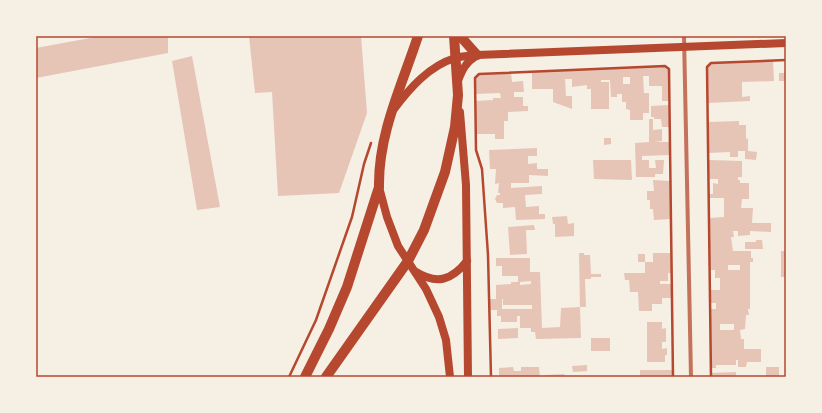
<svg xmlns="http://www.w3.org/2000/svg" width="822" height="413" viewBox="0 0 822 413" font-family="Manrope,sans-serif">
<rect width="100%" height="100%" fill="#f6efe4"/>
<!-- building -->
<g fill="#e6c5b7" fill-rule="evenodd">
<polygon points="101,36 168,36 168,53 36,78 36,48"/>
<polygon points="249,36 361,36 367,113 339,193 278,196 272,92 255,93"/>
<polygon points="192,56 220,207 197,210 172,61"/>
<polygon points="773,61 774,81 742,82 742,97 750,96 750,101 708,103 707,67 711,63"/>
<path d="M665,66L669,69V101H662V86H649V76H643L644,93H649V113H643V120H630V110L626,109V102H622V94H617V97H611L610,80H601V82H609V109H591V89H587V85L572,87V79H565L566,96H572V109L553,102V89H532V72ZM623,77H630V84H623Z"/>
<polygon points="511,73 512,82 523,81 524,92 514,92 514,97 523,97 523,106 528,106 528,111 508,112 508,121 504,121 504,139 495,139 495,134 476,134 475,101 493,100 493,98 501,98 500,93 475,94 475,78 479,74"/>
<rect x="779" y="73" width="7" height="8"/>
<polygon points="669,105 669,127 662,127 661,119 654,119 654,117 651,117 651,106"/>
<polygon points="649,119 653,119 653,130 662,129 662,141 654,142 669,142 670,155 642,156 642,160 649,160 649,168 656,168 655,160 664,160 663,174 655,174 655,177 636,177 635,143 649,142"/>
<polygon points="739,121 739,125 746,125 746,139 748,138 748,151 757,152 756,160 745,159 745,151 738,151 738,157 730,157 730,152 709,153 708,122"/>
<polygon points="604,138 611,138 611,144 604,145"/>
<polygon points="537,148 537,156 528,156 528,164 537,163 537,169 548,169 548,176 529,175 529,183 511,183 511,188 542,186 542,194 525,195 526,207 539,206 539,214 545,214 545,219 516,220 515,207 503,208 503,203 497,203 495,199 497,195 500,195 500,193 498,193 499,183 495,184 496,169 490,169 489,150"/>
<polygon points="593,160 631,160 632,180 594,179"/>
<path d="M709,160L742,161V177H738V180H740V183H749V199H742L741,208H753L752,223H771V232L750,231V235L738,236V231H733L734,237H731L733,251H751V258H753V262H750V309H748L749,315H746L745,329L740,330L741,339H744V349H761V362H747L746,367H738V360H736V365H716V368H711V309H716V303H711V290H720V278H715V270H710V218L724,217V198H709V194H713V183L718,184V179H709ZM728,265H740V270H728ZM720,324H734V330H720Z"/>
<polygon points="653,180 670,181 671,219 654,220 653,209 650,209 650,200 647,200 647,191 654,191"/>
<polygon points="567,216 568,224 574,223 574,236 555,237 555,224 553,224 552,217"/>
<polygon points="534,225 535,230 526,230 527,254 510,255 508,227"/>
<polygon points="756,240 762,240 763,249 745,249 745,242 756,242"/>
<rect x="781" y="251" width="5" height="26"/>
<path d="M579,253H584V255H590L591,274H601V277H591V279H585L586,307H580L581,338L536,339L535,332H531V328H520V316H517V322H501V316H497V310H490L489,299H496V285L511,284V282H518V276H502V266H496V258H530V272H540L542,328L560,327L561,308L580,307ZM531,281V284L520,285V282ZM502,299H503V305H532V309H502Z"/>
<polygon points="653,253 672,253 672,273 668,273 668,281 660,281 660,284 672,284 672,298 662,298 662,304 652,304 652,311 639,311 638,292 630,292 629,280 625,280 624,273 645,273 645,262 653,262"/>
<rect x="638" y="254" width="7" height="8"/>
<polygon points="647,322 662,322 662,329 666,328 666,342 662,342 662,349 667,348 667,355 665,355 665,362 647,362"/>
<polygon points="518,328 518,338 498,339 498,329"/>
<rect x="591" y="338" width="19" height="13"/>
<polygon points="587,365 587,371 573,372 572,366"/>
<polygon points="513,367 514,371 521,371 521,367 539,367 540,377 499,377 499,368"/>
<rect x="766" y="367" width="13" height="10"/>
<rect x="640" y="370" width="33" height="7"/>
<polygon points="736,372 736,377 711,377 711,373"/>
<polygon points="564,374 565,377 545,377 545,375"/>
</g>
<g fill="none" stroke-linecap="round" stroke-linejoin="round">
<!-- path -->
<g stroke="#b5482f" stroke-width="2.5">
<polyline points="289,377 316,320 352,217 364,164 371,143"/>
<polyline points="491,377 488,255 482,169 476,150 475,78 479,74 665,66 669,69 673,377"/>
<polyline points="711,377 707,67 711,63 786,60"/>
</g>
<!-- minor -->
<polyline stroke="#c5725c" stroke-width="4" points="684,36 691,377"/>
<!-- secondary -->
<g stroke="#b5482f" stroke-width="8">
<path d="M458,81C462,70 466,62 476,56"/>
<path d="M394,109C410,88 429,66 455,58C462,56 470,56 477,55L786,43"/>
<polyline points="460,112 466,185 468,377"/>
<polyline points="379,187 387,217 398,246 426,289 439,317 446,340 450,377"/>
<path d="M416,272C437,285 452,280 467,261"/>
</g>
<!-- primary -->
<g stroke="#b5482f" stroke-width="10">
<polyline points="460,36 477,55"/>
<path d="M305,377L329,329L347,287L379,187C378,134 402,85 418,36"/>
<polyline points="326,377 408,261 424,230 445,172 455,127 458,95 454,36"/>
</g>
</g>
<!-- border -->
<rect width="822" height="413" fill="none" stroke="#f6efe4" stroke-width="74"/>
<rect x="37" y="37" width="748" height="339" fill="none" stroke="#b5482f" stroke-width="1.5"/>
</svg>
